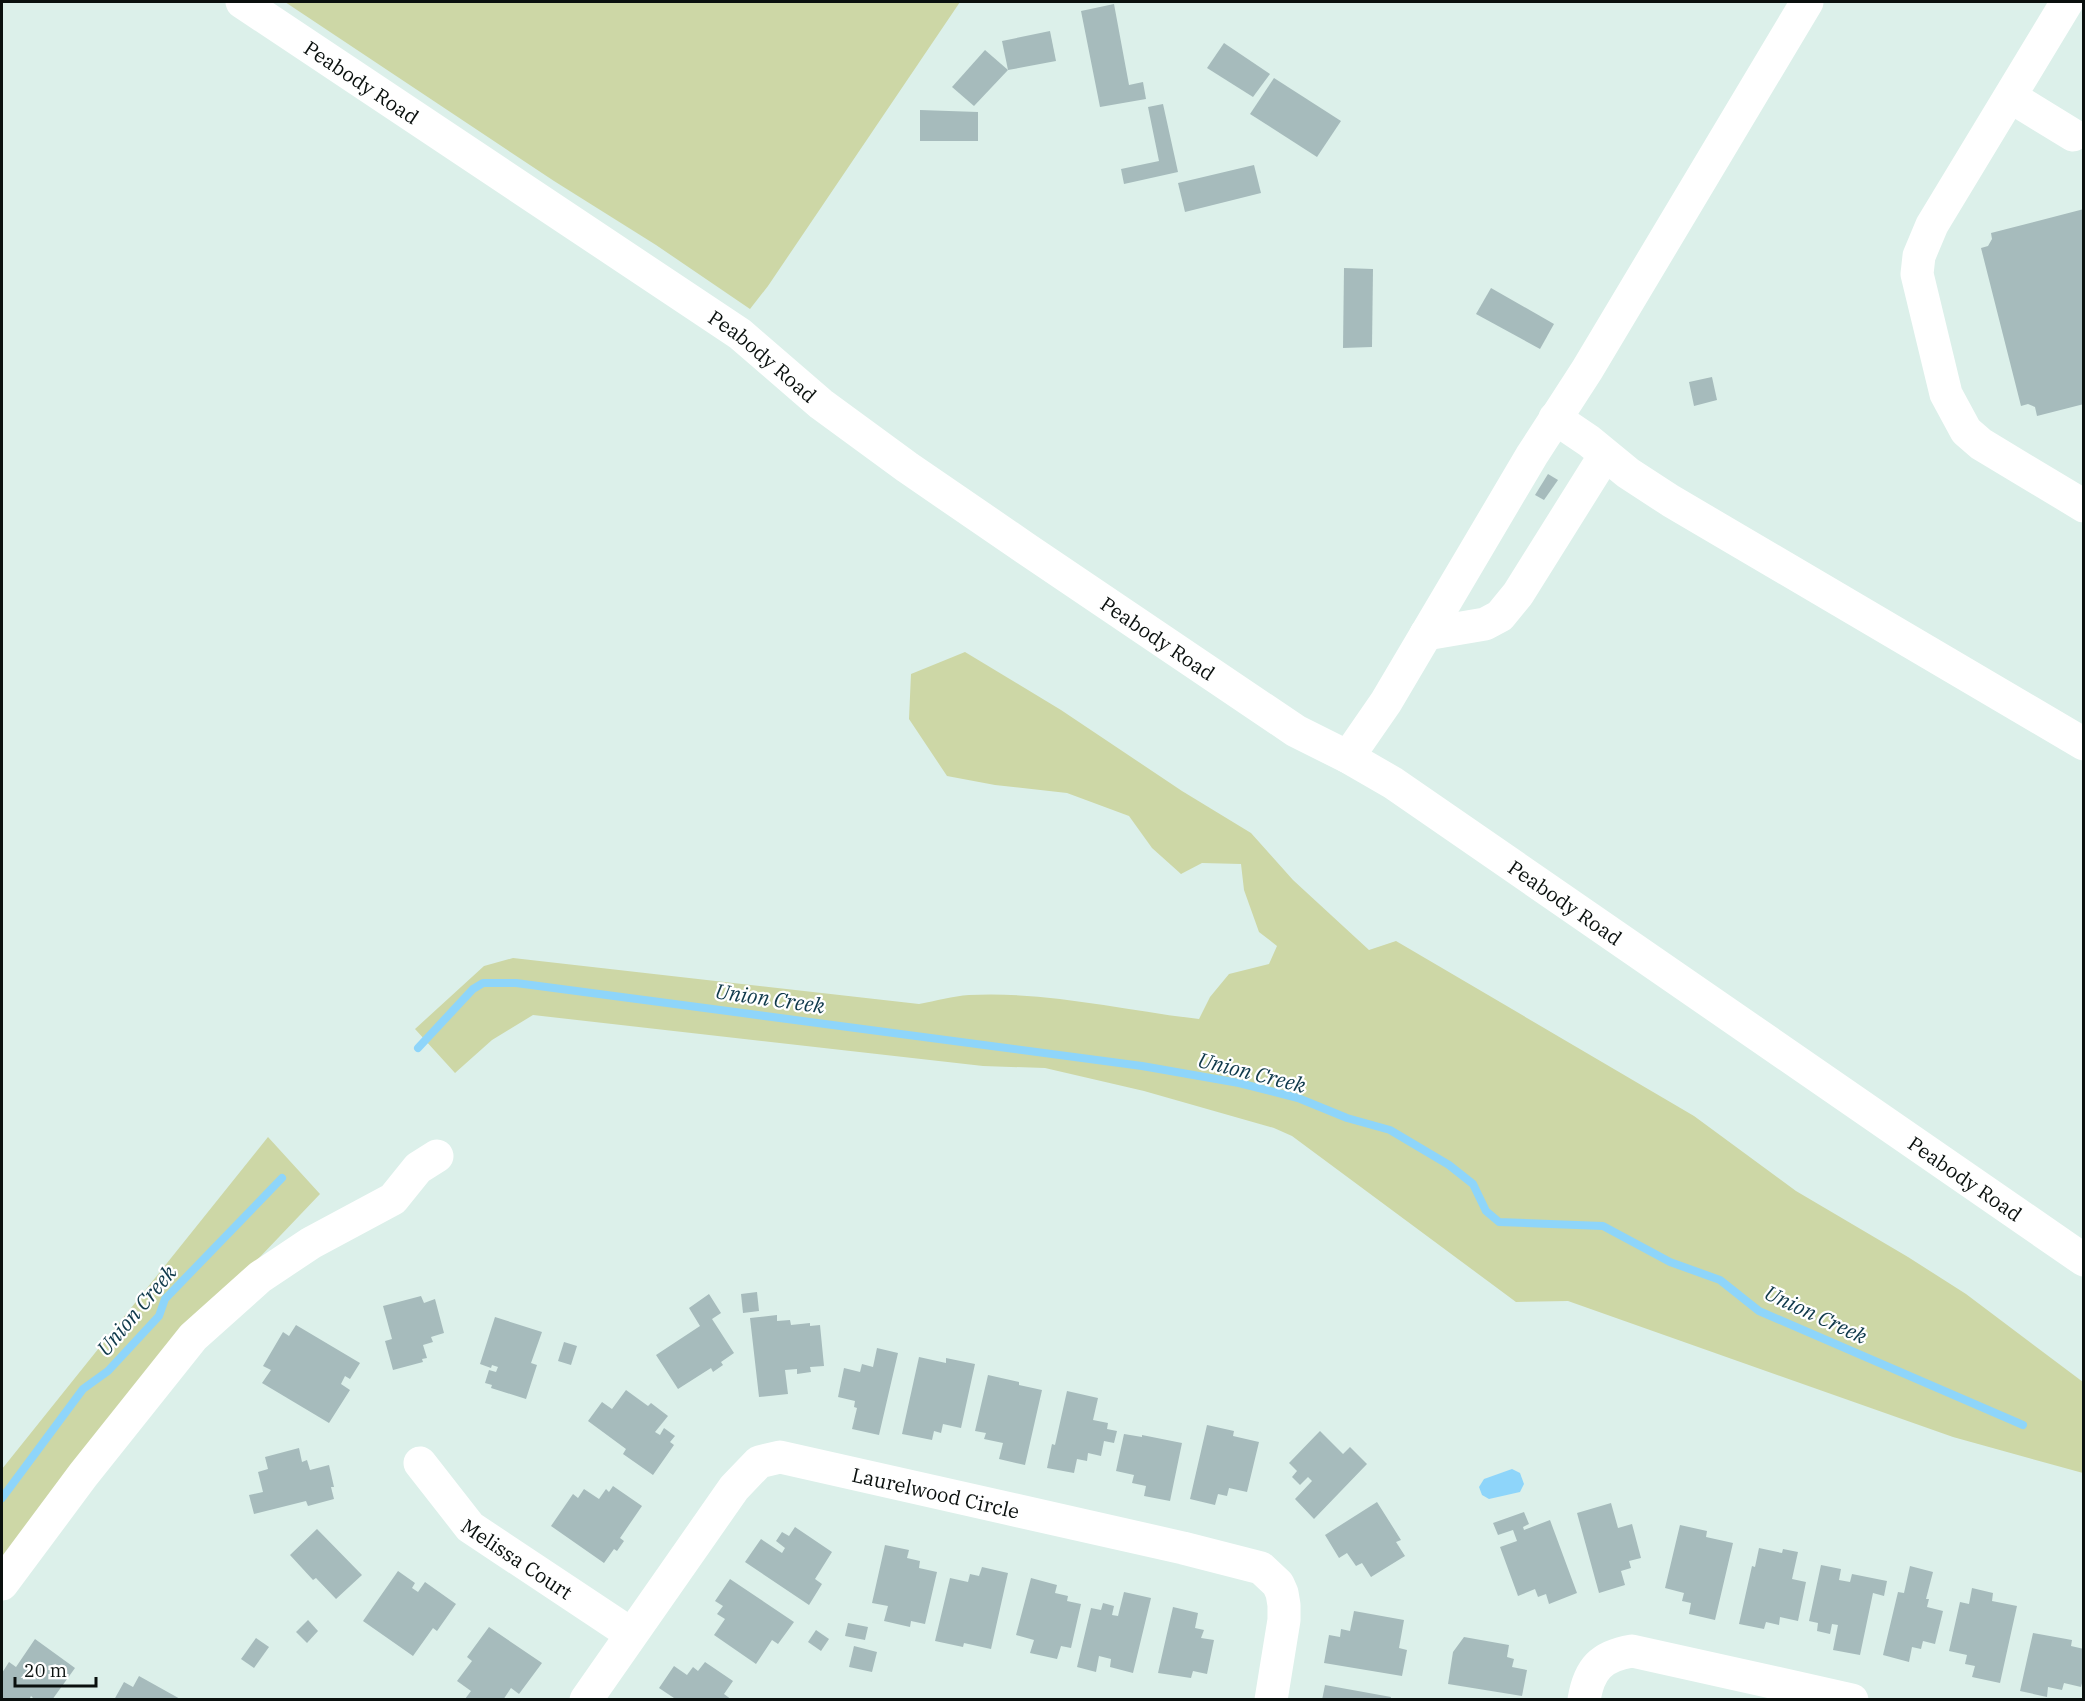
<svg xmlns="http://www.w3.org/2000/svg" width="2085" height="1701" viewBox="0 0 2085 1701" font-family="'IBM Plex Serif',serif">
<rect width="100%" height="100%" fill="#dcf0ea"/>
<!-- green -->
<g fill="#cdd7a6">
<polygon points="285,2 960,2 768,286 750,309 656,245 554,181"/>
<path d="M965,652L1061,710L1182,791L1251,833L1293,880L1369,950L1396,941L1694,1116L1796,1191L1908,1257L1966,1294L2083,1382V1473L1953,1437L1568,1301L1516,1302L1292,1136L1274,1128L1144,1091L1045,1068L983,1066L533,1015L492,1040L455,1073L415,1029L484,966L513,958L919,1004C936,1001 953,996 969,995C1046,991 1123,1010 1199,1019L1210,997L1229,974L1269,964L1277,946L1259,932L1244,890L1241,864L1202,863L1181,874L1152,848L1129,816L1067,793L995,785L947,776L909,719L911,674Z"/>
<polygon points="268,1137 320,1194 239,1279 2,1563 2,1469"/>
</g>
<!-- water -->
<polygon fill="#8ed5fa" points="1512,1469 1520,1473 1524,1484 1520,1492 1489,1499 1482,1495 1479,1487 1484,1479"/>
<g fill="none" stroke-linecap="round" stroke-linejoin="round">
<!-- stream -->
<g stroke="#8ed5fa" stroke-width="8">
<polyline points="418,1048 473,989 483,983 516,983 1142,1066 1239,1083 1298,1098 1347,1118 1390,1130 1449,1165 1473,1184 1486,1211 1499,1222 1603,1226 1670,1262 1720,1280 1759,1311 2023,1425"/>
<polyline points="2,1498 83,1389 108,1371 159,1316 165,1299 282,1178"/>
</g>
</g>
<!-- building -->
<g fill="#a6bbbc">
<polygon points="1114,4 1129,85 1143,82 1146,99 1100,107 1081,11"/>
<polygon points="1050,31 1056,61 1008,70 1002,41"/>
<polygon points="1224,43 1270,74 1253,97 1207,68"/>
<polygon points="985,50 1008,70 974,106 952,87"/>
<polygon points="1274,78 1341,121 1317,157 1250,114"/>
<polygon points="1163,104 1178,172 1124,184 1121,169 1159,161 1148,107"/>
<polygon points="920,110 978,112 978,141 920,141"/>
<polygon points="1254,165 1261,193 1185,212 1178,183"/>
<polygon points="2084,209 2084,404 2037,416 2035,407 2028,404 2021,406 1981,248 1988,246 1992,239 1991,233"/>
<polygon points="1344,268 1373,269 1372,347 1343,348"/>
<polygon points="1491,288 1554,324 1540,349 1476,314"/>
<polygon points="1712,377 1717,400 1694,406 1689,382"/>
<polygon points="1548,474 1558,480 1544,500 1535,495"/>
<polygon points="757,1292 759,1311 743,1313 741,1294"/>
<polygon points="709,1294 721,1313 712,1319 734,1353 721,1362 723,1365 713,1372 711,1368 678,1389 656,1355 700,1326 689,1308"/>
<polygon points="421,1296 424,1303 435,1299 444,1333 431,1337 433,1342 423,1345 427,1358 422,1359 423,1362 393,1370 385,1341 392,1339 383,1306"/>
<polygon points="777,1315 777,1321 790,1320 791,1325 810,1323 810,1326 820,1325 824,1366 810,1367 811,1372 797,1374 797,1369 785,1370 788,1394 759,1397 750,1318"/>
<polygon points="495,1317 542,1332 531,1363 537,1365 526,1399 491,1388 492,1385 485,1383 489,1370 496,1372 498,1367 492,1365 491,1368 480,1364"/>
<polygon points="296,1325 360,1363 350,1379 345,1376 341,1384 350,1390 329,1423 262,1383 271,1370 263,1366 283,1332 289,1336"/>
<polygon points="564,1342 577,1346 571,1365 558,1361"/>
<polygon points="877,1348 898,1353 879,1435 852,1429 857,1408 854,1407 855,1401 838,1397 844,1368 860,1372 862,1364 873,1367"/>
<polygon points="919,1357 946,1363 946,1358 975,1364 961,1428 943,1424 941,1433 934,1431 932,1440 902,1434"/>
<polygon points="988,1375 1019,1382 1019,1385 1042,1390 1025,1465 999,1459 1003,1443 984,1439 986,1433 975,1431"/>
<polygon points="626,1390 648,1406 651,1403 668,1416 655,1432 660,1435 664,1428 675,1436 670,1442 674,1445 653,1475 623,1454 626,1449 588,1421 602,1402 612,1409"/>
<polygon points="1067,1391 1098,1398 1093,1420 1108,1423 1107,1429 1117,1431 1114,1443 1104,1441 1101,1456 1088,1453 1087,1461 1077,1459 1074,1473 1047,1468 1052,1444 1055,1445"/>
<polygon points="1207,1425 1234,1431 1233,1436 1259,1442 1247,1492 1229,1488 1227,1496 1218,1494 1215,1505 1190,1499"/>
<polygon points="1320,1431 1343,1454 1350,1447 1367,1464 1314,1519 1295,1499 1312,1481 1308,1477 1300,1485 1292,1477 1297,1471 1289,1463"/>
<polygon points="1124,1434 1142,1437 1142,1435 1182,1443 1170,1501 1144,1496 1146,1486 1132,1483 1134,1475 1116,1471"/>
<polygon points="299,1448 302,1462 307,1460 310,1470 329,1465 334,1487 331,1487 334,1499 308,1506 306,1501 254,1514 249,1495 263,1492 258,1472 268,1469 265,1457"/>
<polygon points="613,1486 642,1506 620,1538 624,1541 617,1551 614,1549 604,1563 551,1526 573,1494 578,1498 584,1489 599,1499 606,1489 609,1492"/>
<polygon points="1377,1502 1401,1540 1396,1542 1405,1556 1371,1577 1362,1563 1356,1566 1347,1553 1339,1558 1325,1535"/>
<polygon points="1611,1503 1618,1528 1632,1524 1641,1558 1629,1561 1631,1568 1621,1571 1625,1585 1599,1593 1577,1513"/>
<polygon points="1524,1512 1529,1524 1523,1527 1524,1530 1550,1520 1577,1593 1549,1604 1546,1594 1538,1597 1535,1589 1518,1596 1500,1547 1517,1541 1513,1530 1498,1535 1493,1523"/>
<polygon points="1680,1525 1707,1531 1706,1537 1733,1543 1715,1620 1689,1614 1691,1603 1682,1601 1684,1593 1665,1588"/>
<polygon points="795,1527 832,1552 815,1579 822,1584 809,1605 745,1562 761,1539 782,1553 785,1548 776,1541 782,1532 789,1536"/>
<polygon points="317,1529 362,1575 336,1599 316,1578 313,1580 290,1555"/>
<polygon points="885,1545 909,1550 907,1558 920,1561 919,1568 937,1572 925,1624 911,1621 910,1627 884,1621 888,1606 872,1603"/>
<polygon points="1759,1548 1782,1553 1783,1549 1798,1552 1792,1579 1806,1582 1798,1621 1780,1617 1779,1625 1766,1622 1764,1629 1739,1624 1752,1566 1755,1567"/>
<polygon points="1821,1565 1841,1569 1839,1580 1850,1582 1852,1574 1887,1581 1884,1596 1873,1593 1860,1655 1833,1650 1838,1625 1832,1624 1830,1634 1817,1631 1818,1623 1809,1621"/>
<polygon points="1910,1566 1933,1572 1926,1599 1929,1599 1927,1607 1943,1611 1935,1644 1923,1641 1921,1649 1912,1647 1909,1662 1883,1655 1898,1592 1904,1593"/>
<polygon points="982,1567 1008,1573 991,1649 964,1643 963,1647 935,1641 950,1578 968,1582 970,1574 979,1576"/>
<polygon points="398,1571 415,1583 412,1588 418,1592 425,1582 456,1604 437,1631 433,1628 413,1656 363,1621"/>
<polygon points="1031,1578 1057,1585 1055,1593 1068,1596 1067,1601 1081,1604 1071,1648 1061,1646 1057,1659 1030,1653 1034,1640 1016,1635"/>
<polygon points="730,1579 794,1622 778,1644 772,1640 756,1664 714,1635 725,1619 717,1614 723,1606 715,1601"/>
<polygon points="1972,1588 1993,1593 1992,1601 2017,1606 2000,1683 1972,1677 1975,1666 1965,1664 1967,1655 1949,1651 1960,1602 1969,1604"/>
<polygon points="1124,1592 1151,1598 1133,1673 1110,1667 1111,1659 1099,1656 1096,1672 1077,1667 1091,1608 1101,1610 1103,1603 1114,1606 1112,1615 1118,1616"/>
<polygon points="1173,1607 1198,1613 1195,1628 1204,1630 1201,1638 1214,1640 1207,1674 1193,1671 1191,1678 1158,1673"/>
<polygon points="1354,1611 1404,1620 1399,1648 1407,1650 1402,1676 1324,1663 1329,1635 1340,1637 1341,1629 1350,1631"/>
<polygon points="308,1620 318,1631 307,1643 296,1632"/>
<polygon points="848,1623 868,1627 865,1640 845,1636"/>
<polygon points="489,1627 542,1663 519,1694 511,1688 503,1700 466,1700 465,1699 471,1691 457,1681 472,1661 467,1657"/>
<polygon points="816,1630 829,1639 821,1651 808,1642"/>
<polygon points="2033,1633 2072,1640 2071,1646 2084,1649 2084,1675 2081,1687 2064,1683 2062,1690 2048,1687 2047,1697 2020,1691"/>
<polygon points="1464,1637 1509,1645 1507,1657 1514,1659 1512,1667 1527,1670 1522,1696 1448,1684 1453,1652"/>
<polygon points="256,1638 269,1647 254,1668 241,1659"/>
<polygon points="35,1639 75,1668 52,1700 35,1700 31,1696 29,1700 2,1700 2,1673 9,1662 16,1667"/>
<polygon points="854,1646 877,1652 872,1672 849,1667"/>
<polygon points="705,1662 733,1681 724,1694 732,1700 673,1700 674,1698 659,1688 674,1666 687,1675 693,1667 698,1671"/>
<polygon points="139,1676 182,1700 114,1700 124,1682 133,1687"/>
<polygon points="1325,1685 1391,1697 1390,1700 1322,1700"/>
</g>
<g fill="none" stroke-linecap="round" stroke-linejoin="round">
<!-- minor -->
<g stroke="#fff" stroke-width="33">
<polyline points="2067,2 1932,225 1919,256 1917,274 1946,394 1966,431 1981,444 2084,506"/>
<polyline points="2011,97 2073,135"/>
<polyline points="1555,418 1589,441 1628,473 1671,501 2084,744"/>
<polyline points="1426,634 1485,624 1500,616 1518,594 1605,455"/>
<polyline points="1348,757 1386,702 1532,455 1587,370 1807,2"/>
<path id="s1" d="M420,1463L470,1527L631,1634"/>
<polyline points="2,1584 83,1475 193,1337 260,1277 311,1243 393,1199 418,1168 437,1156"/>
<path id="s2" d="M586,1700L734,1488L759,1462L780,1457L1183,1548L1261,1568L1278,1584L1282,1593L1284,1605V1620L1271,1700"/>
<path d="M1584,1700C1589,1669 1601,1656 1632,1651L1852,1700"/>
</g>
<!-- major -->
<path stroke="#fff" stroke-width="33" id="s3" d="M242,2L740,334L821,404L907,467L1025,548L1296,731L1348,757L1393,783L2084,1260"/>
</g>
<g text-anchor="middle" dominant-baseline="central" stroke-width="4.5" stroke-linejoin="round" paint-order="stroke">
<!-- street labels -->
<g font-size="20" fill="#0a100e" stroke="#fff">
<text stroke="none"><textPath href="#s3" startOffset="144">Peabody Road</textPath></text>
<text stroke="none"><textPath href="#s3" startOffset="630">Peabody Road</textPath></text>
<text stroke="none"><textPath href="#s3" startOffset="1116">Peabody Road</textPath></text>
<text stroke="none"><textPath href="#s3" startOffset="1602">Peabody Road</textPath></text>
<text stroke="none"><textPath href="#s3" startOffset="2088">Peabody Road</textPath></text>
<text stroke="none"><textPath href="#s2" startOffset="476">Laurelwood Circle</textPath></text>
<text stroke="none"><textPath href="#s1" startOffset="138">Melissa Court</textPath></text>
</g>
<!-- water labels -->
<g font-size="21" font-style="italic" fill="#0f394b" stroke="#fff">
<text transform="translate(770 998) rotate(8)">Union Creek</text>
<text transform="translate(1252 1072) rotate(14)">Union Creek</text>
<text transform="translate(136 1310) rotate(-50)">Union Creek</text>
<text transform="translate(1816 1314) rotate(25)">Union Creek</text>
</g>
</g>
<!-- border -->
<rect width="2085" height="1701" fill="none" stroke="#0a100e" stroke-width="6"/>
<!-- scale -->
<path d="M15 1677v9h81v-9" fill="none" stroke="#0a100e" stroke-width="3"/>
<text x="24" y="1677" font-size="18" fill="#0a100e" stroke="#ffffff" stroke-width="4.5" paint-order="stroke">20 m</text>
</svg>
